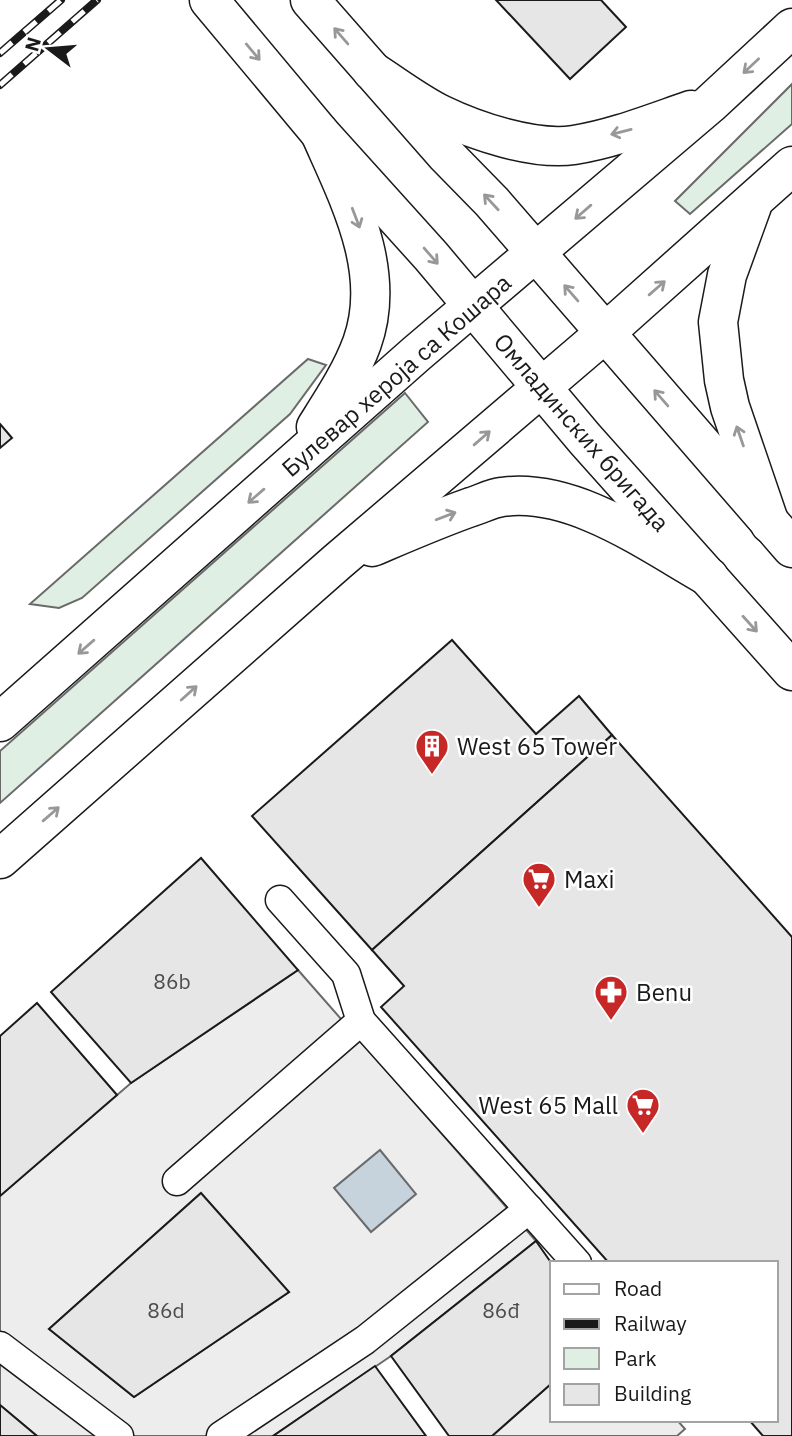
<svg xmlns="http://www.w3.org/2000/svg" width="792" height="1436" viewBox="0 0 792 1436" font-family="'IBM Plex Sans',sans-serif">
<rect width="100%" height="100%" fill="#fff"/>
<!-- green -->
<g fill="#e0efe3" stroke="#6a6a6a" stroke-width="2">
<polygon points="792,84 792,124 690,214 675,201"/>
<polygon points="308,359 326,365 290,414 82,598 59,608 30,604"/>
<polygon points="405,393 428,422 0,803 0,751"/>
</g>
<!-- parking -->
<g fill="#ededed" stroke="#6a6a6a" stroke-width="2" fill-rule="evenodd">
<path d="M298,970L536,1241L391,1356L273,1436H37L0,1405V1196L131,1083ZM200,1194L289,1292L134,1397L49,1329Z"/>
<polygon points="552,1383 552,1420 677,1420 685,1429 677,1436 492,1436"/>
</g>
<!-- water -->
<polygon fill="#c6d2dc" stroke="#6a6a6a" stroke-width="2" points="380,1150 416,1194 371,1232 334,1188"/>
<!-- building -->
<g fill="#e6e6e6" stroke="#1a1a1a" stroke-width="2">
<polygon points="496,0 601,0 626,27 570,79"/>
<polygon points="0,424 12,438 0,448"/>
<polygon points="452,640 536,734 579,696 612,735 372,950 252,816"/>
<polygon points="612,735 792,937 792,1436 763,1436 749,1420 776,1420 776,1263 609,1263 381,1007 404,986 372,950"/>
<polygon points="201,858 298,970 131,1083 51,992"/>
<polygon points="37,1003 117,1095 0,1196 0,1036"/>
<polygon points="201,1193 289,1292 134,1397 49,1329"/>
<polygon points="536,1241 552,1264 552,1383 492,1436 449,1436 391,1356"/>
<polygon points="375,1366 426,1436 273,1436"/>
<polygon points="0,1405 37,1436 0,1436"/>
</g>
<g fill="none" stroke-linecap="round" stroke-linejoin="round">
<defs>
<g id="pedestrian">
<polyline points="280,900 346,974 361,1021 577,1263"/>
<polyline points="177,1181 361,1021"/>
<polyline points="0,1346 119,1436"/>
<polyline points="221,1436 365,1340 529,1209"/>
</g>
<g id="secondary">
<polyline points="209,0 320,133 431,256 585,439 792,671"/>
<polyline points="310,0 446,155 492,202 792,548"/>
</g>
<g id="primary">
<path d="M372,71C394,85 416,102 440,114C475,131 534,151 574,145C613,139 653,123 691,110"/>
<polyline points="752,206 727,275 718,322 724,380 730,407 770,524"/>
<path d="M316,427C333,400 351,373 362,343C388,271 348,197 320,133"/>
<path d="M372,547C405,533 437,519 471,507C481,504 492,498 502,497C573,487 649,543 709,577"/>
<polyline points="0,722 416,354 710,104 792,28"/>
<polyline points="0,859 337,562 605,333 792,166"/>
</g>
</defs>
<!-- pedestrian casing -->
<use href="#pedestrian" stroke="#1a1a1a" stroke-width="31"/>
<!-- secondary casing -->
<use href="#secondary" stroke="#1a1a1a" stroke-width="41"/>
<!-- primary casing -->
<use href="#primary" stroke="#1a1a1a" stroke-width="41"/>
<!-- pedestrian -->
<use href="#pedestrian" stroke="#fff" stroke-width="28"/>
<!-- secondary -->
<use href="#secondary" stroke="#fff" stroke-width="38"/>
<!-- primary -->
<use href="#primary" stroke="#fff" stroke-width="38"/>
<defs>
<g id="rail">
<polyline points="0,53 61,0"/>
<polyline points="0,85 97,0"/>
</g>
</defs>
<!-- rail casing -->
<use href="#rail" stroke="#1a1a1a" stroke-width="8"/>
<!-- rail -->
<use href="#rail" stroke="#fff" stroke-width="5" stroke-dasharray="16" stroke-linecap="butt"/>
</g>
<!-- one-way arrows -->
<defs><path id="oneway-shaft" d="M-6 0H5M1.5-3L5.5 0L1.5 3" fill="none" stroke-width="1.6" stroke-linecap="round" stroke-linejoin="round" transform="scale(1.75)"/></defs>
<g stroke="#989898">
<use href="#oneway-shaft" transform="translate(341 36) rotate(-131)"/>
<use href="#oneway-shaft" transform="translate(253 52) rotate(50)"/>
<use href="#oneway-shaft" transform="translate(751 66) rotate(137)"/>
<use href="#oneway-shaft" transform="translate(621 132) rotate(166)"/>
<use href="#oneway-shaft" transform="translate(491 202) rotate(-133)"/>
<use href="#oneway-shaft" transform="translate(583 212) rotate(139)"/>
<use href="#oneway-shaft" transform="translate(356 218) rotate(69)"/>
<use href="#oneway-shaft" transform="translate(431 256) rotate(49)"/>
<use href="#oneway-shaft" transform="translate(657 288) rotate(-41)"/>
<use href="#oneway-shaft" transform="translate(571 293) rotate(-131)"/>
<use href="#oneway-shaft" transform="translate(661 398) rotate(-131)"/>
<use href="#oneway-shaft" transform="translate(740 436) rotate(-109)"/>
<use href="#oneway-shaft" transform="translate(482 438) rotate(-41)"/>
<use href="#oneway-shaft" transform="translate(256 496) rotate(139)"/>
<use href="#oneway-shaft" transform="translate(446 516) rotate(-21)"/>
<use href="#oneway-shaft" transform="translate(750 624) rotate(48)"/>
<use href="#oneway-shaft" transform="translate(86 647) rotate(139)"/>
<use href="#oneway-shaft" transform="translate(189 693) rotate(-42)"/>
<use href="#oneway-shaft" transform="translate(51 814) rotate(-41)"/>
</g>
<!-- icons -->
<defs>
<symbol id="building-pin" viewBox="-11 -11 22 30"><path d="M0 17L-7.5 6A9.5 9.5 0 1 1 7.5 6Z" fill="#c62828" stroke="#fff"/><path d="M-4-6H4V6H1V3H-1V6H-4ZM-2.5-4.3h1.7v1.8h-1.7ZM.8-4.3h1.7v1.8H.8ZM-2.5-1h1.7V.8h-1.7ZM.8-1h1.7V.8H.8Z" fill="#fff"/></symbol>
<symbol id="supermarket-pin" viewBox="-11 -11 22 30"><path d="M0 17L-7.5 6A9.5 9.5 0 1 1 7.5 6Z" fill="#c62828" stroke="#fff"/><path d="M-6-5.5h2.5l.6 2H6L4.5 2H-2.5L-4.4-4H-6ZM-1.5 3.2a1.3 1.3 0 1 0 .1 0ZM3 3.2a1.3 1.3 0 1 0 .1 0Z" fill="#fff"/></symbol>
<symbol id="pharmacy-pin" viewBox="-11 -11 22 30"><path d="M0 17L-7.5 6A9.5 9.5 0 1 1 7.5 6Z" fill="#c62828" stroke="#fff"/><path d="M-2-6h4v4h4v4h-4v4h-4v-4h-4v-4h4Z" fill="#fff"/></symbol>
</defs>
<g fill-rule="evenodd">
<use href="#building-pin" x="413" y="727" width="38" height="52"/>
<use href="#supermarket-pin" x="520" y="860" width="38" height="52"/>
<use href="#pharmacy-pin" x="592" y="973" width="38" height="52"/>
<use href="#supermarket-pin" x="624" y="1086" width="38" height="52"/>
</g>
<g text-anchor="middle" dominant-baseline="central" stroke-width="5" stroke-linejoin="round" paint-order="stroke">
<!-- number labels -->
<g font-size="21" fill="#4d4d4d">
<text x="172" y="981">86b</text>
<text x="166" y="1310">86d</text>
<text x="501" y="1310">86đ</text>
</g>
<!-- street labels -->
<g font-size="24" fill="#1a1a1a" stroke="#fff">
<text transform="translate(396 375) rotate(-41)">Булевар хероја са Кошара</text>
<text transform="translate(582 432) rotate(49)">Омладинских бригада</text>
</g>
<!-- poi labels -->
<g font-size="24" fill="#1a1a1a" stroke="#fff" text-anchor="start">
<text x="457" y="746">West 65 Tower</text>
<text x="564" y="879">Maxi</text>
<text x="636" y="992">Benu</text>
<text x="618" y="1105" text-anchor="end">West 65 Mall</text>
</g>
</g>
<!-- legend -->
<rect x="550" y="1261" width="228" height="161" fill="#ffffff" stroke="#a3a3a3" stroke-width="2"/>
<rect x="564" y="1284" width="35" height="10" fill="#ffffff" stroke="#a3a3a3" stroke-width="2"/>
<text x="614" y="1296" font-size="21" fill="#1a1a1a">Road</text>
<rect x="564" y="1319" width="35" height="10" fill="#1a1a1a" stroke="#a3a3a3" stroke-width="2"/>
<text x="614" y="1331" font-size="21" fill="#1a1a1a">Railway</text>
<rect x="564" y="1348" width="35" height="21" fill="#e0efe3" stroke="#a3a3a3" stroke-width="2"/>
<text x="614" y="1366" font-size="21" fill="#1a1a1a">Park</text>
<rect x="564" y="1384" width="35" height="21" fill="#e6e6e6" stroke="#a3a3a3" stroke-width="2"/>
<text x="614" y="1401" font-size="21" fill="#1a1a1a">Building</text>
<!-- north arrow -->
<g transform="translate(49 49) rotate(286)" stroke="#ffffff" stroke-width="5" paint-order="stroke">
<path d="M0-5L12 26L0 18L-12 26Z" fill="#1a1a1a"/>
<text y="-10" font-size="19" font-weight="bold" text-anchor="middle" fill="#1a1a1a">N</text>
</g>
</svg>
